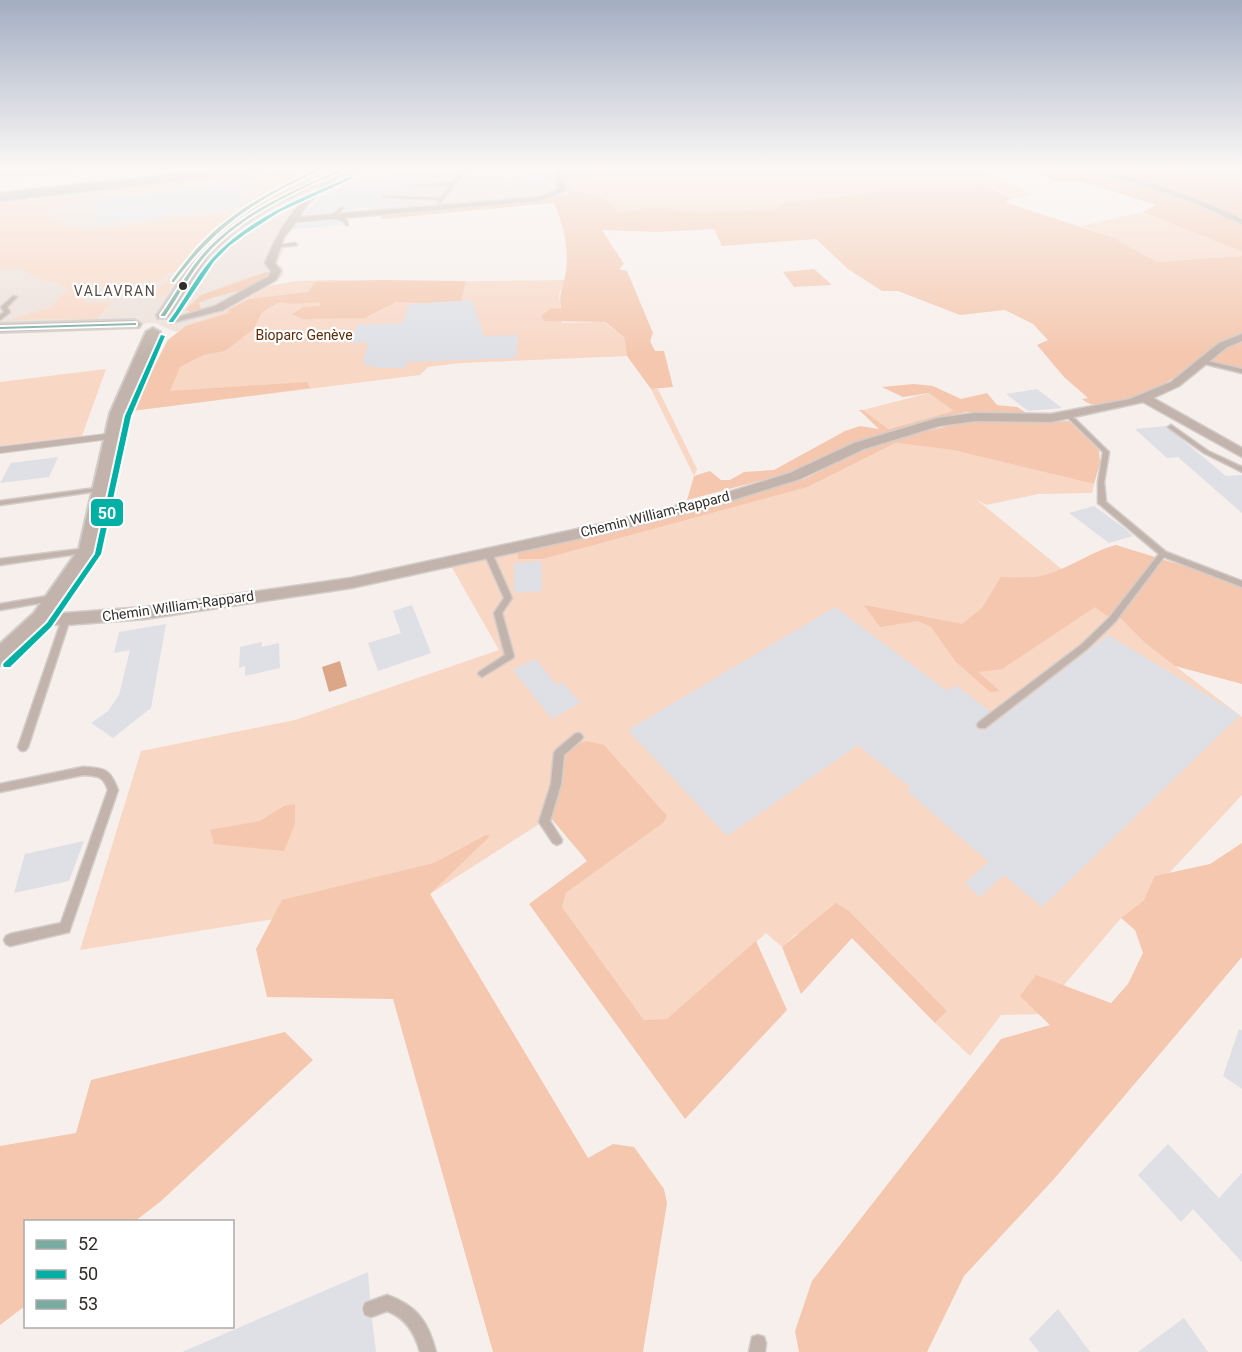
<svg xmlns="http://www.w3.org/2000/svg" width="1242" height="1352" viewBox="0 0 1242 1352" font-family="Roboto,sans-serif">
<rect width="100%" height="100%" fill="#f7efec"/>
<!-- built -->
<polygon fill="#ede0d9" points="311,168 650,168 565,176 564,195 543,199 363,214 383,196 314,193 284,238 282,246 285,247 277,264 282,267 284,273 282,277 228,310 176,332 155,323 0,328 0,264 41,198"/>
<!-- green -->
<g fill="#f8d7c5">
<path d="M299,168H328L313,169L311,172L314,173L263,198L254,177L115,194L120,191L110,190L5,202L94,196L54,202L46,216L50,220L85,231L211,215L237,214C214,230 197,245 179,267L184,269L165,296H151L176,272H172L158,282L85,288V303L112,302L96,319C66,320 37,318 7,321L50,307L68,289L58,284L62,282H47L20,269L0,270V201Z"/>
<path d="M977,168L1033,195L1014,199L986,184L900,189L785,203L777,209L699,213L655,207L623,213H618C602,190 583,200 564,187L565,179L709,168Z"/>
<polygon points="1146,168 1242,168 1242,181"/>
<polygon points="1143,212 1242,252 1242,256 1157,262 1114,238 1081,226"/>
<polygon points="331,280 432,282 565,280 559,294 562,323 604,322 624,337 627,356 461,363 428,367 420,375 131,411 168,340 186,326 228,310 269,286 296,281"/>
<polygon points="106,369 82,436 0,446 0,382"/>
<polygon points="651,389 658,389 697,469 694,476"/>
<polygon points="929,393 955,411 887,429 863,410"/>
<polygon points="896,443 953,450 1094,484 1092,493 1038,494 986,505 976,499 1113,611 1145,643 1242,717 1242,795 1144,900 1121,918 1065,984 1044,1014 1001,1015 970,1056 935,1023 947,1011 850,912 795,935 782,947 766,933 667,1020 644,1020 562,907 566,893 663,823 566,750 562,785 550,817 430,894 80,950 141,751 295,720 499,650 450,564 518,551 543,559 808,487"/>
</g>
<!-- forest -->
<g fill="#f4c7ae">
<polygon points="650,168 709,168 565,179 565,176 576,174"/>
<polygon points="1050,168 1146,168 1242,181 1242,252 1143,212 1156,205 1080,181 1052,181 1036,169"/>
<path d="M986,184L1001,194L1013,198L1005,202L1114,238L1157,262L1242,256V370L1201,359C1180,377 1106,422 1082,399L1088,398L1064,377L1037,345L1048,340L1033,324L1005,310L960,315L898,291H882L848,269L816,239L722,246L714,229L658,232L602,230L624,264L619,269L627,271L653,333L650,341L655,351H664L673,387L651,389L627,356L624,337L605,322L544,321L541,316L550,309L561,308C559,296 561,293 564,281C571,256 564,225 554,203L382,219L379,214L543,199L571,194L564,191V187L570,188L572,192C592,194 606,195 618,213H623L655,207L699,213L777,209L785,203L900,189Z"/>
<polygon points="814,269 832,285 794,287 783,272"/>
<path d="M266,272L270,273C253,293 221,292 199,303L201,309L191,312L185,310L201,295Z"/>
<polygon points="380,280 466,281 460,304 396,302 364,318 303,319 292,314 303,307 321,306 319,302 293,304 280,302 262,312 254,329 225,351 203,355 180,367 170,391 307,382 310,388 131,411 168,340 186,326 229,313 228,310 249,299 308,292 315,282"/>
<polygon points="914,384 933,386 961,399 987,393 997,405 1017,407 1030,415 966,412 941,417 860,441 790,473 687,500 694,476 710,471 721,480 730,480 744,472 774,470 845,431 860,426 879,429 859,410 863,410 888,429 954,411 929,393 903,397 882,387"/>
<polygon points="971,421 1035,423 1069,421 1099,450 1100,463 1094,484 953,450 896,443 808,487 543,559 518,559 518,551 697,511 804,479 865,449 900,437"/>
<path d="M1116,545L1207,573L1242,587V684L1175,666L1145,643L1114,612L1107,616L1095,607L1002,669L978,672L1000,691L990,692L956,662L931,627L918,621L880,627L864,605L962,624L982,608L1001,577C1012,577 1024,578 1035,577C1064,573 1088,552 1116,545Z"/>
<polygon points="585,741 604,745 667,816 663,823 566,893 562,907 644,1020 667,1019 756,941 787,1010 685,1119 529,904 587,861 550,817 562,785 566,750"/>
<polygon points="295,804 295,824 284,851 214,844 210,830 260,821 284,806"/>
<polygon points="486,835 490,836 430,894 588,1158 613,1144 634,1147 664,1189 667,1203 643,1352 493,1352 393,999 267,997 256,949 282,900 434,863"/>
<polygon points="1242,843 1242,957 1054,1179 964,1276 927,1352 799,1352 795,1331 812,1281 1001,1039 1050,1025 1020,996 1036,975 1111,1003 1128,984 1143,953 1135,930 1121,918 1144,900 1155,876 1210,864"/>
<polygon points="836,903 850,912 947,1011 935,1023 852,938 801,994 782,947"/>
<polygon points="285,1032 313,1060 160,1202 135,1221 26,1222 25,1306 0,1325 0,1146 76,1133 91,1080"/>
</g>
<!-- water -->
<polygon fill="#dca689" points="340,661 347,686 329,692 322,667"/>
<!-- building -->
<g fill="#dee0e6">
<polygon points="397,168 462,168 451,181 406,185 446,187 439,196 384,194 380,196 382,199 427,202 424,204 354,208 354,210 344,211 346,207 342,205 332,212 303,214 323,195 330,195 362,177 384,179"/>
<polygon points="538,168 555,168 547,186 519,186"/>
<polygon points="236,183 244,205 96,224 96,200"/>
<polygon points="335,221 343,225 293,229 297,224"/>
<polygon points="472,300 484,336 518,335 516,358 407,362 405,368 379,368 363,364 368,342 351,343 357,325 403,323 409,304"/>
<polygon points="1037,389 1062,408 1028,411 1006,394"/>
<polygon points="1166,426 1226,476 1242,475 1242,513 1178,457 1167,458 1135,429"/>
<polygon points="58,457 49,477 0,483 11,463"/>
<polygon points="1094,506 1123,527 1133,536 1109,543 1069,513"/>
<polygon points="541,561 542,591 514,593 514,563"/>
<polygon points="412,605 431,653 378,671 368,643 401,633 393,611"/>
<polygon points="835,607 947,691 955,685 990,711 975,724 979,730 986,730 1108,635 1240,715 1042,907 1004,875 980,897 965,883 989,862 907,791 911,788 858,745 727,836 628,730"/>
<polygon points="166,624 151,708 113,738 91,723 108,711 119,695 130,650 114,653 119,632"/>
<polygon points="262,642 262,647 279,643 280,668 245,676 245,666 239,668 240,647"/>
<polygon points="535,659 557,685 562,682 580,703 552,719 513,670"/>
<polygon points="84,841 69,881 14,893 25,854"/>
<polygon points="1239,1029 1242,1030 1242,1089 1223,1076"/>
<polygon points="1168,1144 1219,1198 1242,1173 1242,1262 1193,1209 1181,1222 1138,1175"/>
<polygon points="368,1272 370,1299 363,1302 361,1310 364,1317 372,1319 376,1352 182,1352"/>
<polygon points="1058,1309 1090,1352 1039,1352 1029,1339"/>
<polygon points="1184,1318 1208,1352 1138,1352"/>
</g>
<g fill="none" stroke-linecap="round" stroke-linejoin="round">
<defs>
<g id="service">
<polygon points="623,168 634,168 561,175 559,174"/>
<polygon points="464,169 467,170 440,203 437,202 439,200 382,197 384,196 440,198 451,185 408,185 452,183"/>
<polygon points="341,207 344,208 335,216 346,219 348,225 346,225 343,221 330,217"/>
<polygon points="295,243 297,245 277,247 275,246"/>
<polygon points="13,296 17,297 7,307 10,312 0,320 0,315 4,312 1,307"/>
<polygon points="1203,360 1242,369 1242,373 1201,363 1201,361"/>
<polygon points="1066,414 1070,414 1109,452 1104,482 1106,502 1166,552 1242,581 1242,587 1164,557 1115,622 1087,649 985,728 979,728 977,725 979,722 1081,645 1109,618 1159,554 1098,503 1098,482 1103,452 1066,416"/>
<polygon points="1171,425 1208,451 1242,467 1242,472 1204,453 1169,428 1168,427"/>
<polygon points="103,487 105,488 105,490 0,505 0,501"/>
<polygon points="88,548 92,550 91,552 0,565 0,559"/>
<polygon points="485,551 488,551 492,553 512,598 502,613 514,656 513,658 482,677 478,674 479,672 505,655 494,613 504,598 484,553"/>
<polygon points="54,595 58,598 57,600 0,610 0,604"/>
<polygon points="66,616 70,619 28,747 26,750 23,751 20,750 18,747 62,619"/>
<polygon points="578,733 581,734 583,737 581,740 564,755 561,784 550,821 562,840 561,843 557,845 553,843 539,822 551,784 554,753 556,750 575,734"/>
<path d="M83,767C105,768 110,769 118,790L69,932L10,946L6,944L4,940L6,936L10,934L61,923L108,790C103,775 97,776 83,775L0,792V784Z"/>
<path d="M387,1295C417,1306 428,1321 436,1352H420C415,1333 406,1318 387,1311L371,1317L365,1315L363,1309L365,1303Z"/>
<polygon points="758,1335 764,1337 766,1343 765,1352 749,1352 752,1337"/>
</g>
<polygon id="pedestrian" points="114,433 119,436 117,438 0,453 0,447"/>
<g id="minor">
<path d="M353,168H362C339,185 314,190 299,217L539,197L557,190V168H564L565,191L540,201L296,222L284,237L275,263L281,271L276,280L223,310L171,323V319L215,306L269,276L271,271L265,263C284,216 306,189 353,168Z"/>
<path d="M1076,168C1090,167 1104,171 1118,175C1162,185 1201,200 1242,219V224L1192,202L1143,185Z"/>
<polygon points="1242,334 1242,341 1227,347 1179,386 1153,398 1242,448 1242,457 1143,402 1051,422 975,421 939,426 864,449 800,479 723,503 614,531 351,588 145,619 66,625 41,624 33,618 41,612 66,613 145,607 351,578 614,521 713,497 790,473 854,443 938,418 975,413 1051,414 1130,399 1171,382 1219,343"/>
</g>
<g id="tertiary">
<path d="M340,168H351L274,206L239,228L209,256L168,318H158L157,315C172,294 185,270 202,251C239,210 291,189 340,168Z"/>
<polygon points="134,320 141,324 139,327 0,332 0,324"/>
<polygon points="153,328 160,332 126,413 98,550 48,623 8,663 0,665 0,644 34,613 79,549 110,413 146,332"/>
</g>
<g id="motorway">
<polygon points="0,168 72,168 73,169 66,173 0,176"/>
<polygon points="228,168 267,168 260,172 0,201 0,193"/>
</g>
</defs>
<!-- service casing -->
<use href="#service" stroke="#d3cdca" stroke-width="3"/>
<!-- pedestrian casing -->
<use href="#pedestrian" stroke="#d3cdca" stroke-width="2"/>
<!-- minor casing -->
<use href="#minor" stroke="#d3cdca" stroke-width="3"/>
<!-- tertiary casing -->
<use href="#tertiary" stroke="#d3cdca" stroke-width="4"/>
<!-- motorway casing -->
<use href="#motorway" stroke="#d3cdca" stroke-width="3"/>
<!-- service -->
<use href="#service" fill="#c2b4ac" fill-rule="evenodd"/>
<!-- pedestrian -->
<use href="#pedestrian" fill="#c2b4ac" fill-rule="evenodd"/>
<!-- minor -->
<use href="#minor" fill="#c2b4ac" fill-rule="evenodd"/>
<!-- tertiary -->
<use href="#tertiary" fill="#c2b4ac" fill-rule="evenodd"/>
<!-- motorway -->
<use href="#motorway" fill="#beb3ac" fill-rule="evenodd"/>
<defs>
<g id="bus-1">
<path d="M345,168H348C336,175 323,179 310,185C272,203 235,223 207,254C190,273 179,296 165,316H161V315C175,295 187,272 203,254C241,211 294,190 345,168Z"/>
<polygon points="136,323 136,325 134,325 0,329 0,327"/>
</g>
<g id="bus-2">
<path d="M350,177L353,178L279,212L245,234L229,246L214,261L178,315L173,322H169V321C184,301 195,278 211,260C247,219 301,198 350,177Z"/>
<polygon points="161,335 165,336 131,416 101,554 51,627 10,667 4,667 3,665 4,663 47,623 95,554 125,416"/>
</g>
<path id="bus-3" d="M320,168H323C309,176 293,182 278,191C234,215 204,242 174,282H172V280C182,267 192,253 204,241C237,208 278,187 320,168Z"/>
</defs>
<!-- bus-1 casing -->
<use href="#bus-1" stroke="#fff" stroke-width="4"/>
<!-- bus-2 casing -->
<use href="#bus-2" stroke="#fff" stroke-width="4"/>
<!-- bus-3 casing -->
<use href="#bus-3" stroke="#fff" stroke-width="4"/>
<!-- bus-1 -->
<use href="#bus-1" fill="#78aca1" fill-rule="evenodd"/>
<!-- bus-2 -->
<use href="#bus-2" fill="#00b0a4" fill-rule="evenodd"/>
<!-- bus-3 -->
<use href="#bus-3" fill="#78aca1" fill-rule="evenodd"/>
</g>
<!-- sky -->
<linearGradient id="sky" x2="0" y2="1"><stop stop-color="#a3aec2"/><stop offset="0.47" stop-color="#fbf8f6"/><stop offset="1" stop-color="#fbf8f6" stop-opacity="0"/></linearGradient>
<rect width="1242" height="357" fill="url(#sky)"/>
<!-- markers -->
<circle fill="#332e2c" stroke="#fff" stroke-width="2" cx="183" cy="286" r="5"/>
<g text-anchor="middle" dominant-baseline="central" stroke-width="4.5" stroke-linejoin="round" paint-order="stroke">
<!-- far-neighbourhood labels -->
<g font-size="14" letter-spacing="1.5" fill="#564c47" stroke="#fff">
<text x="115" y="291">VALAVRAN</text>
</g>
<!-- far-park labels -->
<g font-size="14" fill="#5c2c0d" stroke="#fff">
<text x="304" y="335">Bioparc Genève</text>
</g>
<!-- far-street labels -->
<g font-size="14" fill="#332e2c" stroke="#fff">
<text transform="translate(655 514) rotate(-14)">Chemin William-Rappard</text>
<text transform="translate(178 606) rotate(-8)">Chemin William-Rappard</text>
</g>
</g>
<rect stroke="#fff" stroke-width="2" x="90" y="498" width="34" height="29" rx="6" fill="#00b0a4"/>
<g font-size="16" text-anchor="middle" font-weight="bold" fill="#fff">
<text x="107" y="519">50</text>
</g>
<!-- legend -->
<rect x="24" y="1220" width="210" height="108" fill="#ffffff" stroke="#adabab" stroke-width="1.5"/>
<rect x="36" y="1240" width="30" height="9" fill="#78aca1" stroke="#adabab" stroke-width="1.5"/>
<text x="78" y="1250" font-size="18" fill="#332e2c">52</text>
<rect x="36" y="1270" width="30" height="9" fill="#00b0a4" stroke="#adabab" stroke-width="1.5"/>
<text x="78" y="1280" font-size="18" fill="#332e2c">50</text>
<rect x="36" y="1300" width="30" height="9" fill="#78aca1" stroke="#adabab" stroke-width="1.5"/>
<text x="78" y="1310" font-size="18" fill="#332e2c">53</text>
</svg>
